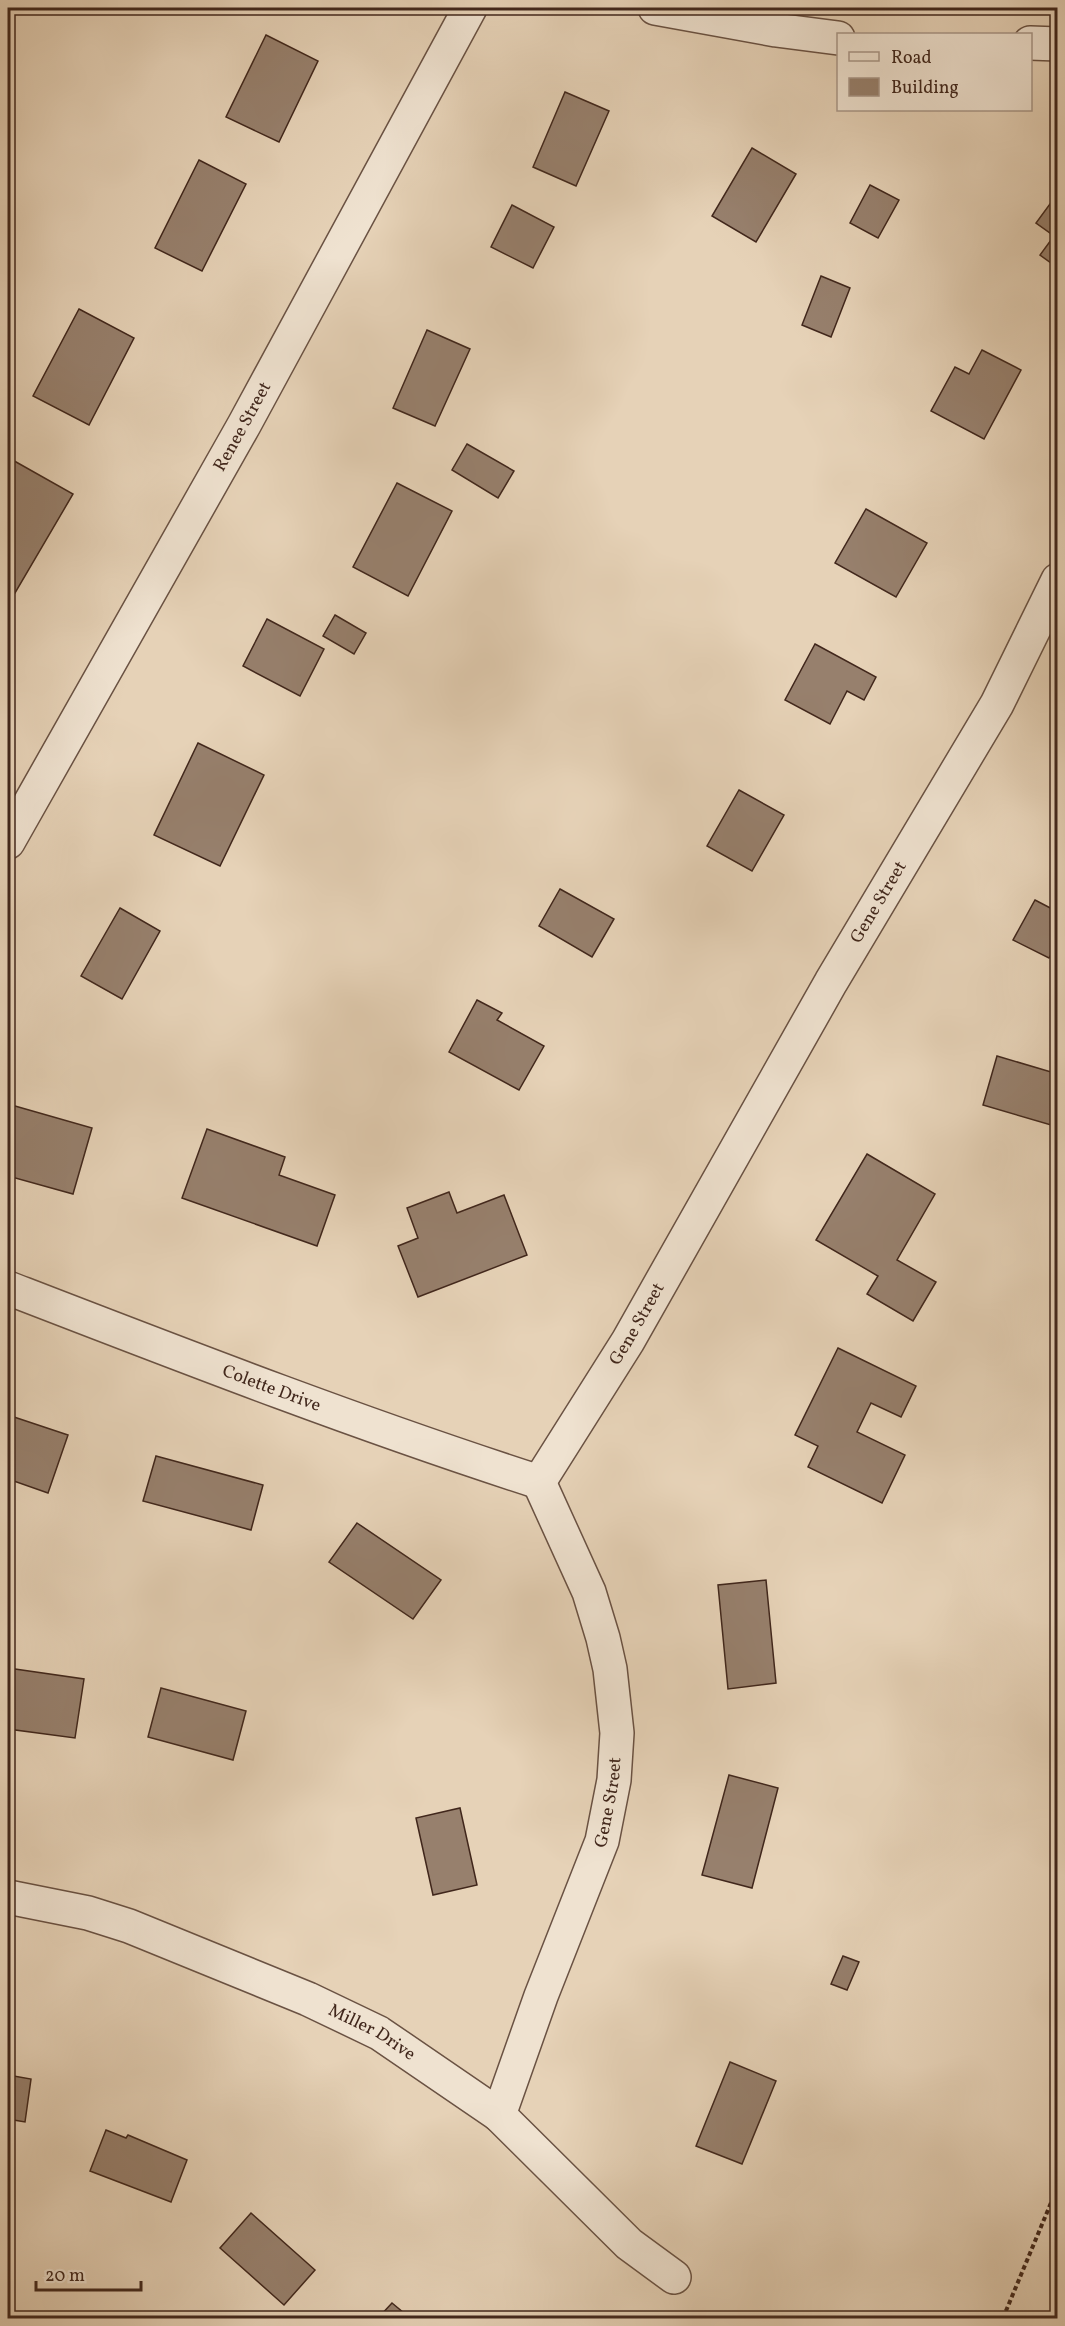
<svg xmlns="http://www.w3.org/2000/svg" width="1065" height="2326" viewBox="0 0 1065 2326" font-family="Vollkorn,serif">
<rect width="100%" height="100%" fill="#e6d2b7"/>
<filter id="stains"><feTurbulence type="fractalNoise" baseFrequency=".00333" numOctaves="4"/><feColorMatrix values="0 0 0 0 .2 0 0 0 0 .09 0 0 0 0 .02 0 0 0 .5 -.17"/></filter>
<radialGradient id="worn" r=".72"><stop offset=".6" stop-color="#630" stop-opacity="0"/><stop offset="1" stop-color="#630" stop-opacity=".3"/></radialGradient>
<!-- building -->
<g fill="#97806d" stroke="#41271c" stroke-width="1.5">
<polygon points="266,35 318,61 279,142 226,117"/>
<polygon points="565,92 609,111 576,186 533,167"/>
<polygon points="752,148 796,174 756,242 712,216"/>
<polygon points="199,160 246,184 202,271 155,248"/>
<polygon points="870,185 899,200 878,238 850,223"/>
<polygon points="1058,193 1058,268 1040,255 1054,236 1036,223"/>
<polygon points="512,205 554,227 533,268 491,247"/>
<polygon points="821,276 850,288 831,337 802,325"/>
<polygon points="79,309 134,338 89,425 33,396"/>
<polygon points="427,330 470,349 435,426 393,408"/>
<polygon points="982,350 1021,370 984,439 931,411 955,367 969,374"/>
<polygon points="467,444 514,471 498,498 452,470"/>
<polygon points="9,458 73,494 15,593 8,589"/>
<polygon points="397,483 452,511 408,596 353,567"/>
<polygon points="866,509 927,543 896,597 835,563"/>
<polygon points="335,615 366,633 354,654 323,636"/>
<polygon points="267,619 324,649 300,696 243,666"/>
<polygon points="815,644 876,677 864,700 847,691 830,724 785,700"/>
<polygon points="198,743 264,775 220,866 154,835"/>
<polygon points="739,790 784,815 752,871 707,846"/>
<polygon points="560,889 614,919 592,957 539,926"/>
<polygon points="1035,900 1058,912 1058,942 1049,958 1013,940"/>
<polygon points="120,908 160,931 122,999 81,976"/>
<polygon points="477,1000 502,1013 497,1020 544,1046 519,1090 449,1052"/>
<polygon points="997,1056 1058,1074 1058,1127 983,1105"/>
<polygon points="8,1104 92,1128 73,1194 8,1176"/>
<polygon points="207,1129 285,1157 279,1175 335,1195 317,1246 182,1198"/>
<polygon points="867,1154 935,1194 897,1260 936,1282 913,1321 867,1294 878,1276 816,1240"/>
<polygon points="449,1192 457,1213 504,1195 527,1255 418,1297 398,1246 418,1238 407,1208"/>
<polygon points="838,1348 916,1386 901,1417 871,1403 857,1432 905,1455 882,1503 808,1467 818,1446 795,1435"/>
<polygon points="8,1415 68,1435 48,1493 8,1479"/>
<polygon points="156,1456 263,1485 251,1530 143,1501"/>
<polygon points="357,1523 441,1580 413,1619 329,1562"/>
<polygon points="766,1580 776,1683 728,1689 718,1585"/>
<polygon points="8,1668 84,1679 75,1738 8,1729"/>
<polygon points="161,1688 246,1711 233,1760 148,1737"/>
<polygon points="729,1775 778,1788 752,1888 702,1875"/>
<polygon points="460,1808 477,1885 433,1895 416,1818"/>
<polygon points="843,1956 859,1962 847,1990 831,1984"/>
<polygon points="730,2062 776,2081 742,2164 696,2146"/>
<polygon points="8,2075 31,2079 25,2122 8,2119"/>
<polygon points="106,2130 126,2138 128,2135 187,2160 171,2202 90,2171"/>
<polygon points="251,2213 315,2270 284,2305 220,2248"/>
<polygon points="392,2303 410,2318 378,2318"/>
</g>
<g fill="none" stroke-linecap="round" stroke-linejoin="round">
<defs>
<g id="minor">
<polyline points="655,8 776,30 838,38"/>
<polyline points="1030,43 1058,44"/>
<path id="s1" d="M8,842L244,425L470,8"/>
<path id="s2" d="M8,1288C184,1356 359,1424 539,1482"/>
<path id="s3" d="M539,1482L628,1341L831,982L997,704L1058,580"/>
<path id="s4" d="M8,1897L88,1913L129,1926L308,1999L379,2033L499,2115L629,2244L674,2277"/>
<path id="s5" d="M499,2115L541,1996L602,1841L614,1780L617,1733L610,1669L603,1638L589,1592L539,1482"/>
</g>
</defs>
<!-- minor casing -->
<use href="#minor" stroke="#6a5243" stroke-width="36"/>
<!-- path -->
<polyline stroke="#41271c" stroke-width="4" stroke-dasharray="4.5 3" stroke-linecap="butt" points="1003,2318 1058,2186"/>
<!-- minor -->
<use href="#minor" stroke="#efe2d0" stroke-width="33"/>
</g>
<g text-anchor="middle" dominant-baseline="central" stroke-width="6" stroke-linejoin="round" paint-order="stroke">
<!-- street labels -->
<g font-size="18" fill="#41271c" stroke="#efe2d0">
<text stroke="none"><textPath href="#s1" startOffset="477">Renee Street</textPath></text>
<text stroke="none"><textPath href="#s3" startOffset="672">Gene Street</textPath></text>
<text stroke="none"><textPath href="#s3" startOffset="186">Gene Street</textPath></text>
<text stroke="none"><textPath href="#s2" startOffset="282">Colette Drive</textPath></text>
<text stroke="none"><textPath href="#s5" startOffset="332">Gene Street</textPath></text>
<text stroke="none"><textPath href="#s4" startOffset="390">Miller Drive</textPath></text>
</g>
</g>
<!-- margin -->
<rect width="1065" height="2326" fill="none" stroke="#e6d2b7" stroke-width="30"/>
<rect x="9" y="9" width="1047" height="2308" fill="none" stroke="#41271c" stroke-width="3"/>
<rect x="15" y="15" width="1035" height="2296" fill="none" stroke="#41271c" stroke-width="1.5"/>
<!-- legend -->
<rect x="837" y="33" width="195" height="78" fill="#efe2d0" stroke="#a99788" stroke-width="1.5"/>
<rect x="849" y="52" width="30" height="9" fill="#efe2d0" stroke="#a99788" stroke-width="1.5"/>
<text x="891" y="63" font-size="18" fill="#41271c">Road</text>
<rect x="849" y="78" width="30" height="18" fill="#97806d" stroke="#a99788" stroke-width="1.5"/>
<text x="891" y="93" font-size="18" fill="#41271c">Building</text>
<!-- scale -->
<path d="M36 2281v9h105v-9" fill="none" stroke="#41271c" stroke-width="3"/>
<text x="45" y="2281" font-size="18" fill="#41271c" stroke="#efe2d0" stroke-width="4.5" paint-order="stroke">20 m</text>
<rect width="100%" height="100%" filter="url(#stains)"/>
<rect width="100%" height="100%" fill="url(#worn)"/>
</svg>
